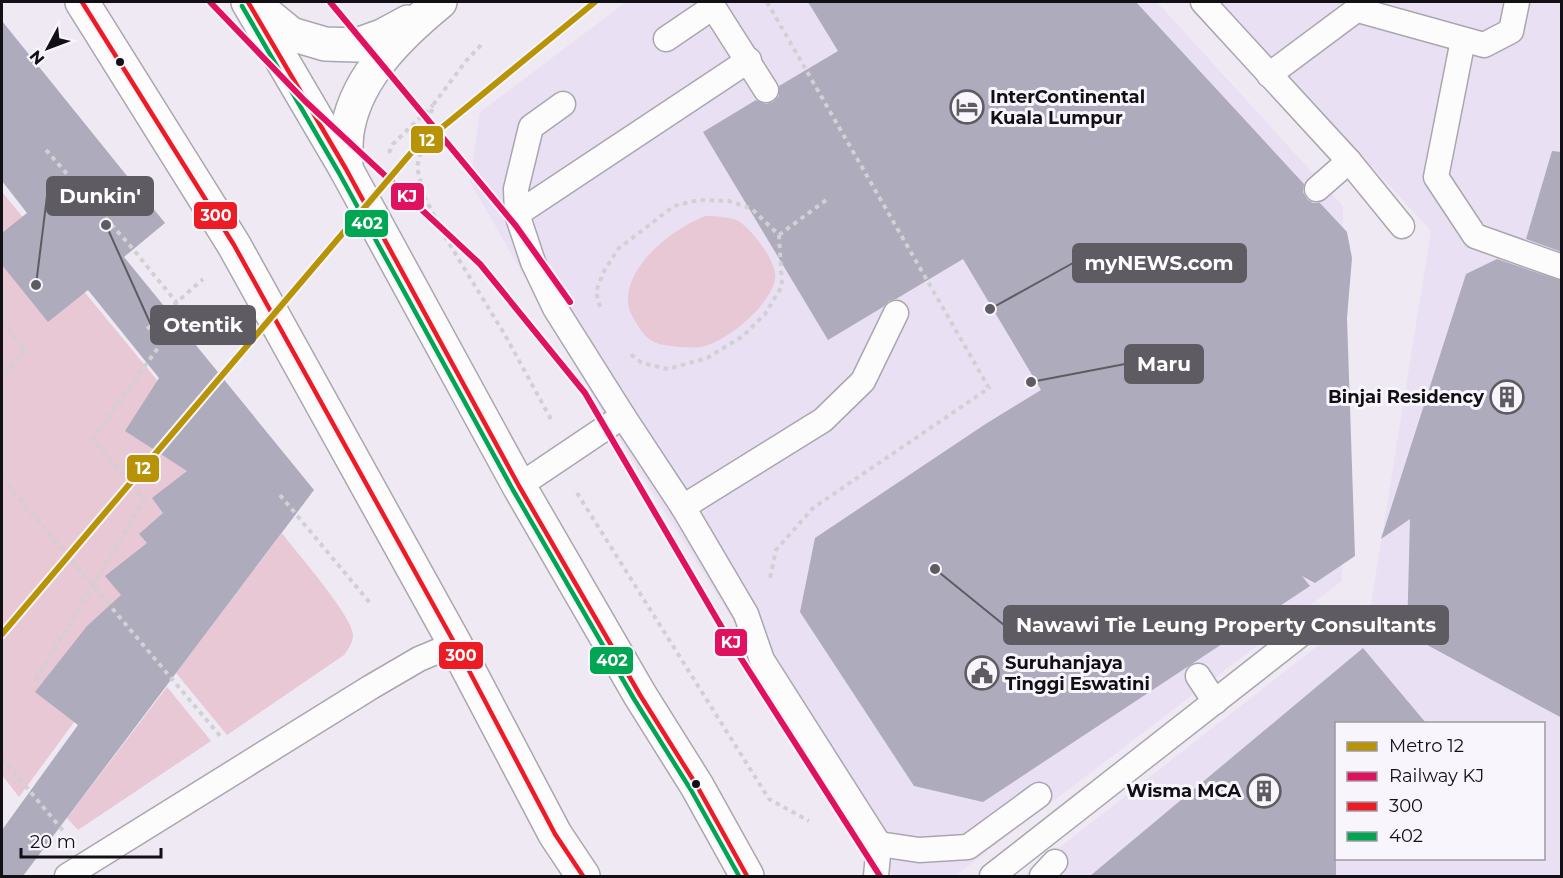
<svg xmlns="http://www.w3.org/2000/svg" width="1563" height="878" viewBox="0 0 1563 878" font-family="Montserrat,sans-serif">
<rect width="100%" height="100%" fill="#efe9f4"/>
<!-- built -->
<g fill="#eae0f3" fill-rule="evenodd">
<polygon points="626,2 1157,2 1343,206 1342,581 955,876 893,876 603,413 470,182 480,112"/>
<path d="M1221,2H1561V876H1023L1371,604L1431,231ZM1336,724H1544V858H1336Z"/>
</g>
<!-- green -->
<g fill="#e8c8d4">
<polygon points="2,192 246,488 19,797 2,775"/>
<path d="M705,216C715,216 733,217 740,222C753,231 778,263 775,279C771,304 730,339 705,346C692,349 677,347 664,345C651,343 643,335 637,324C633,318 629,311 628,303C625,265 674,228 705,216Z"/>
<path d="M282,533C296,552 351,614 353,634C353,643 349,648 344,655L227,735L176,673Z"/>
<polygon points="167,687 211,741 78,830 67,818"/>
</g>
<!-- building -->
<g fill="#aeabbc">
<polygon points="808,2 1136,2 1304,184 1303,192 1307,199 1313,203 1320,203 1347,232 1352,258 1347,318 1355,556 1315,583 1302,576 1310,586 983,802 914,786 800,612 815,538 984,425 1041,390 963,259 896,299 889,301 883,307 828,340 703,132 756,100 766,104 773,102 779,96 779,86 838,51"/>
<polygon points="2,21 165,223 124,257 314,490 23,876 2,876 2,830 78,725 35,692 87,626 121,595 105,576 147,543 139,534 163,513 152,498 187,471 125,431 159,378 88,290 48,322 2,265 2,233 27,213 2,181"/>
<polygon points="1552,151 1562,152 1562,252 1526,239"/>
<polygon points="1497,259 1562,281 1562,718 1407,634 1410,519 1381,539 1466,274"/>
<polygon points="1363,648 1426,723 1336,723 1336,876 1090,876"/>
</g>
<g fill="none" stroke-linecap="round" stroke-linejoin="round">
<defs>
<g id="lane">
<polyline points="710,2 766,90"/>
<polyline points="1203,2 1349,161 1402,226"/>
<polyline points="1358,10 1484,45 1511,31 1517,2"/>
<polyline points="666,39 713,7"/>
<polyline points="1463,40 1436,177 1475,236 1562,267"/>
<polyline points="749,60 517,214 533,262 555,308 623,416 683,507 746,614 762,660 879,844 876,876"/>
<polyline points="1269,75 1367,2"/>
<polyline points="1317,189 1349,161"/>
<polyline points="517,214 516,189 531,127 563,104"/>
<polyline points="519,486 623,416"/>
<polyline points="683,507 823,420 863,381 896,313"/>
<polyline points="1198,676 1215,702"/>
<polyline points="879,844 919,850 968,847 1039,795"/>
<polyline points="67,876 371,687 419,659 455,644"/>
<polyline points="992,876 1310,627"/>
<polyline points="1042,876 1055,862"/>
</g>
<g id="street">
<polyline points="252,2 291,34 325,44 357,45 382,36 408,22"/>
<path d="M346,169C346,155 345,140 348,127C358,75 401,34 440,2"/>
</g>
<g id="secondary">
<polyline points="82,2 234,245 455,644 555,834 583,876"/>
<polyline points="248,2 346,169 519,486 640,695 697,786 747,876"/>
</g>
</defs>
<!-- lane casing -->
<use href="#lane" stroke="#aaa6ae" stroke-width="27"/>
<!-- street casing -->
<use href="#street" stroke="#aaa6ae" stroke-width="36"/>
<!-- secondary casing -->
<use href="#secondary" stroke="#aaa6ae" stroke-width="36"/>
<!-- path -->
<g stroke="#d1d0d3" stroke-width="4" stroke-dasharray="4.5 4.5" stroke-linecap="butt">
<polyline points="767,2 989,388 813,508 776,550 770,578"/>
<polyline points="481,45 466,61 433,105 417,167 424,196 447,240 505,335 552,421"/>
<polyline points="46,150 133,249 177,303"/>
<polyline points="389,153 393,144 433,105"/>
<polyline points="779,235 829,198"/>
<polyline points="600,307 596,292 603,273 618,249 674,206 699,200 729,201 752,209 779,235 782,286 765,314 743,336 707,358 668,369 642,363 629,353"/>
<polyline points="2,322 25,350 2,379"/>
<polyline points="147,329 203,279"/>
<polyline points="2,478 221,737"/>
<polyline points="577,493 769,799 809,821"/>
<polyline points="280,495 370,603"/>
<polyline points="36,680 144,500 93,439 160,345"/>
<polyline points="2,758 65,833"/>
</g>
<!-- lane -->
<use href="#lane" stroke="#fdfcfd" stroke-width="24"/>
<!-- street -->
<use href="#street" stroke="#fdfcfd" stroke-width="33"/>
<!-- secondary -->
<use href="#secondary" stroke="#fdfcfd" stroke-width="33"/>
<defs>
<g id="bus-1">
<polyline points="82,2 234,245 455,644 555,834 583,876"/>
<polyline points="248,2 346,169 519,486 640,695 697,786 747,876"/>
</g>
<polyline id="bus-2" points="242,6 339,173 513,490 634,699 691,790 739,876"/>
</defs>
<!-- bus-1 casing -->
<use href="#bus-1" stroke="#f9f5fd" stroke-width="9"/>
<!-- bus-2 casing -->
<use href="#bus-2" stroke="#f9f5fd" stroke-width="9"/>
<!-- bus-1 -->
<use href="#bus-1" stroke="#ed1b24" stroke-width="4.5"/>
<!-- bus-2 -->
<use href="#bus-2" stroke="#00a651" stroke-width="4.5"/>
<defs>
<g id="rail-1">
<polyline points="210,2 305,101 480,264 585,393 728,638 880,876"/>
<polyline points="330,2 516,226 570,302"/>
</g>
</defs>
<!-- rail-1 casing -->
<use href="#rail-1" stroke="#f9f5fd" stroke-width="10"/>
<!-- rail-1 -->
<use href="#rail-1" stroke="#e0115f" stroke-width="6"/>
<defs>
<polyline id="metro-1" points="2,634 411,153 595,2"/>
</defs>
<!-- metro-1 casing -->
<use href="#metro-1" stroke="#f9f5fd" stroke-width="10"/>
<!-- metro-1 -->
<use href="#metro-1" stroke="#b89306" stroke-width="6"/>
</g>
<!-- icons -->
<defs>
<symbol id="hotel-ring" viewBox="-11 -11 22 22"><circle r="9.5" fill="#f9f5fd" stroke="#5f5b63" stroke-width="1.5"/><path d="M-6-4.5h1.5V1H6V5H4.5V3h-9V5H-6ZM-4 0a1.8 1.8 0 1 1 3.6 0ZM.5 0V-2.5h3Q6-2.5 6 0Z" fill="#5f5b63"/></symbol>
<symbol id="building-ring" viewBox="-11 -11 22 22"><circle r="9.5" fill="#f9f5fd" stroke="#5f5b63" stroke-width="1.5"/><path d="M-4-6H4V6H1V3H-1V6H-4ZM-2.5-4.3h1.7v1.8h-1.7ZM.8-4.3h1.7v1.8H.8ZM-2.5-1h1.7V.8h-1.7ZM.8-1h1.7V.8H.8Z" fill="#5f5b63"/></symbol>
<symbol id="civic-ring" viewBox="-11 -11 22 22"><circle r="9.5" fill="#f9f5fd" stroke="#5f5b63" stroke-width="1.5"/><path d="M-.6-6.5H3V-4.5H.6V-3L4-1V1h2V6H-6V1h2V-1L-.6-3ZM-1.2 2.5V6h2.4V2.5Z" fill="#5f5b63"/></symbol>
</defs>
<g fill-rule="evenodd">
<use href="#hotel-ring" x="948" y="88" width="38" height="38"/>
<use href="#building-ring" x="1488" y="378" width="38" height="38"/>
<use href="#civic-ring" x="963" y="654" width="38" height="38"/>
<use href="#building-ring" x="1245" y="772" width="38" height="38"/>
</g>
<!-- markers -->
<g fill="#120f15" stroke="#f9f5fd" stroke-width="2">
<circle cx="120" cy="62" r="5"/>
<circle cx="696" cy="784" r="5"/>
</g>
<g text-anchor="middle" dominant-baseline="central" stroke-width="6" stroke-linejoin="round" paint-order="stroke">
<!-- poi labels -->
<g font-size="18" font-weight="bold" fill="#120f15" stroke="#f9f5fd" text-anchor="start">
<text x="990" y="97">InterContinental<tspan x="990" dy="21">Kuala Lumpur</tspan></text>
<text x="1484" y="397" text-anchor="end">Binjai Residency</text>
<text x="1005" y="663">Suruhanjaya<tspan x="1005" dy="21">Tinggi Eswatini</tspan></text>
<text x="1241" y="791" text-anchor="end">Wisma MCA</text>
</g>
</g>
<!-- callouts -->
<path fill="none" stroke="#5f5b63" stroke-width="2" d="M36 285L47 196M990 309L1073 263M106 225L151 325M1031 382L1125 364M935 569L1004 625"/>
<g fill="#5f5b63" stroke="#f9f5fd" stroke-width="2">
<circle cx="36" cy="285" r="6"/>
<circle cx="990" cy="309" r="6"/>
<circle cx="106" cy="225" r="6"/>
<circle cx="1031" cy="382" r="6"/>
<circle cx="935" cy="569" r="6"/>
</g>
<g fill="#5f5b63" stroke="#5f5b63" stroke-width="2">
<rect x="47" y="177" width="106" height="38" rx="6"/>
<rect x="1073" y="244" width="173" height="38" rx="6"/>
<rect x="151" y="306" width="104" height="38" rx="6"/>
<rect x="1125" y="345" width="78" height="38" rx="6"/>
<rect x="1004" y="606" width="444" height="38" rx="6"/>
</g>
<g font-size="20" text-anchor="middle" font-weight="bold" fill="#fff">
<text x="100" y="203">Dunkin'</text>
<text x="1159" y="270">myNEWS.com</text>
<text x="203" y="332">Otentik</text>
<text x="1164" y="371">Maru</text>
<text x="1226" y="632">Nawawi Tie Leung Property Consultants</text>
</g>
<g stroke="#f9f5fd" stroke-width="2">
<rect x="410" y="125" width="34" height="29" rx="6" fill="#b89306"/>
<rect x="390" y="182" width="35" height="29" rx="6" fill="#e0115f"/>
<rect x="193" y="201" width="45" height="29" rx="6" fill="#ed1b24"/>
<rect x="344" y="209" width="45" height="29" rx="6" fill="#00a651"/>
<rect x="126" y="454" width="34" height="29" rx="6" fill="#b89306"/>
<rect x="714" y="628" width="34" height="29" rx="6" fill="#e0115f"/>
<rect x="438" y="641" width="46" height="29" rx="6" fill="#ed1b24"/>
<rect x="589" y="646" width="45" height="29" rx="6" fill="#00a651"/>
</g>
<g font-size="16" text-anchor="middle" font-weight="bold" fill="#fff">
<text x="427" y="146">12</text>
<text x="407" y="202">KJ</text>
<text x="216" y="221">300</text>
<text x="367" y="229">402</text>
<text x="143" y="474">12</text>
<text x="731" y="648">KJ</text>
<text x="461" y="661">300</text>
<text x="612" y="666">402</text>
</g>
<!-- border -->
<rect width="1563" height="878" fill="none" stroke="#120f15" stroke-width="6"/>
<!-- legend -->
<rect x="1335" y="722" width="210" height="138" fill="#f9f5fd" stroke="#9d99a0" stroke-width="1.5"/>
<rect x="1347" y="742" width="30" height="9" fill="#b89306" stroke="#9d99a0" stroke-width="1.5"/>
<text x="1389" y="752" font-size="18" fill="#120f15">Metro 12</text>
<rect x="1347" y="772" width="30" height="9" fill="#e0115f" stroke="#9d99a0" stroke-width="1.5"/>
<text x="1389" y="782" font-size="18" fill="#120f15">Railway KJ</text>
<rect x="1347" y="802" width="30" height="9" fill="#ed1b24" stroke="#9d99a0" stroke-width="1.5"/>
<text x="1389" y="812" font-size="18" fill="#120f15">300</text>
<rect x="1347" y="832" width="30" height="9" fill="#00a651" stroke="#9d99a0" stroke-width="1.5"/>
<text x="1389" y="842" font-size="18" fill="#120f15">402</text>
<!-- north arrow -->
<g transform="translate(48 48) rotate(229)" stroke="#f9f5fd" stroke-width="4.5" paint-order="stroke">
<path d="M0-4.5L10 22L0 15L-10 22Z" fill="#120f15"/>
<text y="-9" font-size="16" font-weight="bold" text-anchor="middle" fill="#120f15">N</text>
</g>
<!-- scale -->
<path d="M21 848v9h140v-9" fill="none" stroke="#120f15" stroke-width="3"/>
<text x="30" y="848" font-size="18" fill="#120f15" stroke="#f9f5fd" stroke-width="4.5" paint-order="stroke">20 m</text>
</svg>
